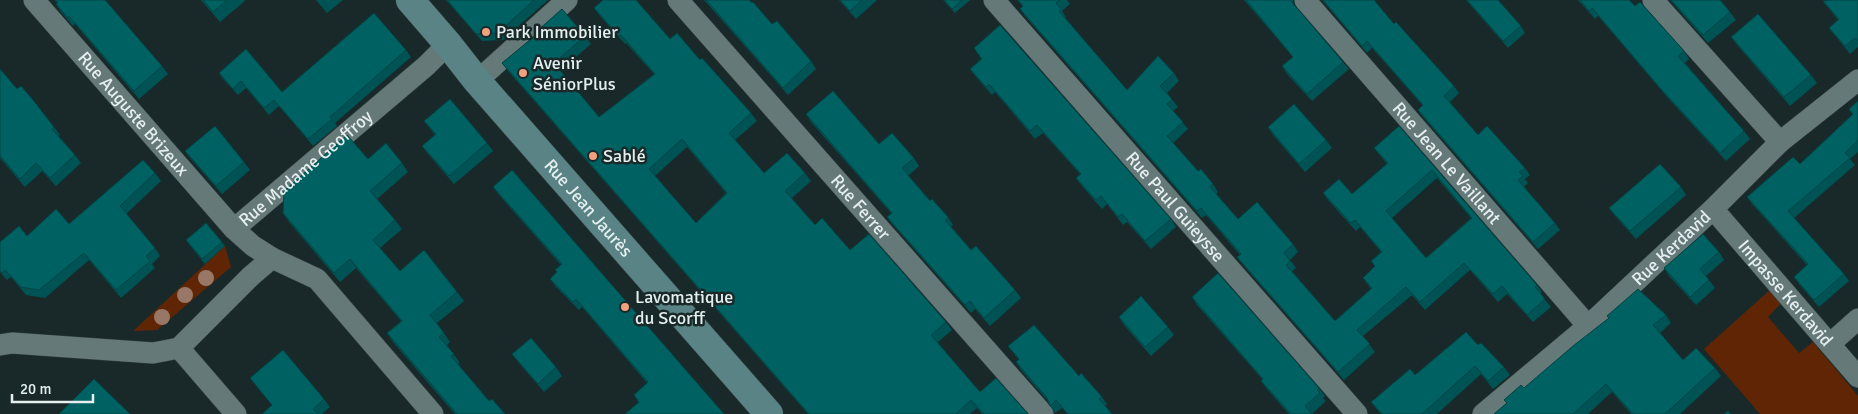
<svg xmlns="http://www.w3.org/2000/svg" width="1858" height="414" viewBox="0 0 1858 414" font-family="Signika,sans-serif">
<rect width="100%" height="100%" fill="#192929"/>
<!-- green -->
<g fill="#602505">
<polygon points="225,246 231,267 157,330 133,331"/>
<polygon points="1771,289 1782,302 1768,317 1799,353 1813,342 1858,396 1858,414 1760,414 1704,349"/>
</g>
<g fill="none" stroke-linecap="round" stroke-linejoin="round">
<defs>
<g id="minor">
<path id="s1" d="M34,0L234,229L253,246L272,258L317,279L433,414"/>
<path id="s2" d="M678,0L1043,414"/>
<path id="s3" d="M994,0L1357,414"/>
<path id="s4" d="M1305,0L1588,326"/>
<polyline points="1653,0 1780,142"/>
<polyline points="477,81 567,0"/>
<path id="s5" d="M1713,209L1858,377"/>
<path id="s6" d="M234,229L426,66L448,44"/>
<polyline points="1831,343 1858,319"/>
<polyline points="0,345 12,343 153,353 179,348 251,276 272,258"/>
<polyline points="179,348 236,414"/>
<path id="s7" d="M1483,414L1588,326L1713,209L1780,142L1858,80"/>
</g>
<g id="secondary">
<path id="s8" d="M410,0L448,44L477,81L769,414"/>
</g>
</defs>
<!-- minor casing -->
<use href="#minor" stroke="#354343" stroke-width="22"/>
<!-- secondary casing -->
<use href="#secondary" stroke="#354343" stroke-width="29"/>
<!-- minor -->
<use href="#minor" stroke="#667979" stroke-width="21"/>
<!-- secondary -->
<use href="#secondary" stroke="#598384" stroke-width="28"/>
</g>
<!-- trees -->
<g fill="#987766">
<circle cx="206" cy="278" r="8"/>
<circle cx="185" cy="295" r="8"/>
<circle cx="162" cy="317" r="8"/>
</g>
<!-- wall -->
<g fill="#005354" fill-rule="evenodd">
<polygon points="54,0 106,0 106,1 162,66 168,74 139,99 75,24 73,26 61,12 56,4 57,3"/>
<polygon points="201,0 246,0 220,22"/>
<polygon points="316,0 343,0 327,13"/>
<polygon points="446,0 548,0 503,40 482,41"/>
<polygon points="704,0 749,0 772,24 811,61 816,69 788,95"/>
<polygon points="839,0 877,0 856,19"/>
<polygon points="943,0 970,0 955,13"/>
<path d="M1017,0H1067L1070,4L1062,11L1066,17L1065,18L1127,90L1174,73L1179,81L1167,93L1178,107L1173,111L1188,129L1173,143L1198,171L1213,184L1218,192L1216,194L1238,219L1293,244L1298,252L1290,260L1296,268L1292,271L1335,321L1371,289L1363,278L1375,266L1371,261L1381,252L1360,227L1356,231L1328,200L1323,193L1352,194L1387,164L1374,148L1399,126L1537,285L1542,292L1540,294L1551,307L1533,322L1507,294L1498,302L1470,270L1425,310L1412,295L1363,336L1375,352L1344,380L1243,265L1237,257L1240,255L1206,215L1202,218L1025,16L1020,9L1023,6ZM1437,178L1471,218L1426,258L1392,218Z"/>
<polygon points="1244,0 1293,0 1293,2 1294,5 1343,62 1349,69 1312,101 1287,74 1282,66 1293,57"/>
<polygon points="1322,0 1374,0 1394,24 1454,86 1459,93 1450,102 1478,135 1525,168 1530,175 1525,179 1528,183 1524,187 1555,223 1560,230 1538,249 1423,117 1418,110 1423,106 1372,48 1367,53"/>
<polygon points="1466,0 1498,0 1521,26 1525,33 1508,48"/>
<polygon points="1578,0 1629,0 1635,6 1684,51 1689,59 1685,63 1744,131 1750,139 1726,161 1667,97 1598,16 1595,19"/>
<polygon points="1670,0 1720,0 1730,12 1736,20 1708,43"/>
<polygon points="1858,0 1858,47 1850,54 1829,28 1838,20 1823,1"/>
<path d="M594,8L670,39L700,60L751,113L757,121L735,140L764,173H805L811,181L792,198L815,225L946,322L952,330L937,343L980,392L1028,414H982L977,408L970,414H808L508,71L502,63L539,33L537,31L562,9L585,36L591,44L560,71L599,117L654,74L626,43L625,44L600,16ZM687,147L726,193L696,223L655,176Z"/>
<polygon points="1731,37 1811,75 1817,83 1790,106 1737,45"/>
<polygon points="974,48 1171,219 1176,227 1151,249 1127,222 1123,225 1107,204 1102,209 1082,186 1076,178 1080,174 1043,133 1035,139 995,92 992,95 976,77 970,69 981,59"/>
<polygon points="406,50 411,57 335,123 337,126 313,146 279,106 269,115 246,88 238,95 223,79 219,73 282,92"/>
<polygon points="0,69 17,89 54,127 60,135 58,136 75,155 81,163 56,186 42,171 25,187 0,158"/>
<polygon points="1858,101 1858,152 1850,159 1855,165 1794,218 1844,274 1849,281 1819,307 1799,284 1794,277 1807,265 1752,204 1747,197 1800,164 1853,115 1849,109"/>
<polygon points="806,114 914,158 919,166 908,176 930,201 948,217 953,225 951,227 971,250 1015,290 1021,298 990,326 975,309 971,313 893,225 887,217 891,213 811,122"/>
<polygon points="424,121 487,143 493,151 454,184 428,154 422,146 435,135"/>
<polygon points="1268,127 1326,140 1332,148 1305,172 1273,135"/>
<polygon points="185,151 244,162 250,170 222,194 191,159"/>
<polygon points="368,159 402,163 408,172 377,199 395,220 402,229 380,248 400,271 457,292 464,301 437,323 450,342 447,345 460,363 458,364 489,401 505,414 455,414 393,342 387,333 401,321 356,268 340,282 289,222 283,213"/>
<polygon points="155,173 161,181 126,214 155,248 160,256 152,264 155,268 121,298 89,260 45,298 26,295 11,277 7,280 0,272 0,242 69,224"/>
<polygon points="493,187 724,414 638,402 634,395 647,383 582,307 579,310 556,287 550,279 557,273 561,265 499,195"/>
<polygon points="1681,187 1686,195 1636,239 1615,216 1609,208"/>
<polygon points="186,240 222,242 225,246 205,264"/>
<polygon points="1719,252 1724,260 1706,276 1715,288 1696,305 1669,276 1664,268"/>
<polygon points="1192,297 1319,388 1325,396 1323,398 1326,401 1312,414 1289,414 1266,388 1261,381 1262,379 1197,305"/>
<polygon points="1666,315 1671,323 1660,333 1683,360 1715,368 1721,376 1680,414 1631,414 1612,392 1588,414 1494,414 1524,388"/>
<polygon points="1119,317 1168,327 1174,335 1151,356 1124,325"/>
<polygon points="1478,345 1504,367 1510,375 1493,389 1481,374 1437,414 1381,414 1371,402"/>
<polygon points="1008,346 1079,376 1102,397 1107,404 1105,406 1112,414 1067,414 1062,408 1055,413 1050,406 1048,401 1021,370 1016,362 1019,360"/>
<polygon points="512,354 556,367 562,376 544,392 518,362"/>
<polygon points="250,378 324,399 330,407 322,414 262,414 272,405"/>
</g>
<!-- building -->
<g fill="#006162" stroke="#004445" fill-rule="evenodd">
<polygon points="55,0 105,0 162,66 134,91 69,16 68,18 56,4 58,3"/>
<polygon points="203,0 227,0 213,12"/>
<polygon points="447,0 534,0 498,33 476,34"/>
<path d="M603,0H636L670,39L677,33L700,60L702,58L751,113L729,133L764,173L787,153L805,173L785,191L815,225L822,218L850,250L869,234L946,322L931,335L980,392L996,378L1028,414H984L971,400L956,414H809L502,63L542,30L537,31L562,9L585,36L554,63L599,117L655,74L621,35L619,36L594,8ZM682,139L727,193L696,223L649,169Z"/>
<polygon points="706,0 749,0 752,3 753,2 772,24 777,21 811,61 783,88"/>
<polygon points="840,0 862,0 850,11"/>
<polygon points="944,0 962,0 952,9"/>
<path d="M1018,0H1060L1056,3L1061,9L1059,11L1127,90L1158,56L1174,73L1160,86L1172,99L1167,104L1183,122L1167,136L1198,171L1201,169L1213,184L1210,187L1238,219L1257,202L1293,244L1284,253L1290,261L1286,265L1335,321L1372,288L1363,278L1375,266L1371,261L1382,252L1355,220L1351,223L1323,193L1339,179L1352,194L1388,163L1374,148L1399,126L1537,285L1535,287L1545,299L1527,315L1502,286L1493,294L1464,263L1420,302L1406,287L1357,330L1370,344L1338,372L1237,257L1241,254L1201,208L1197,211L1020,9L1023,6ZM1432,170L1472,218L1426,258L1386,211Z"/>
<polygon points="1246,0 1290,0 1343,62 1307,94 1282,66 1293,57"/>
<polygon points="1323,0 1374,0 1394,24 1396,22 1454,86 1444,96 1478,135 1487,126 1525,168 1519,172 1523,176 1518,180 1555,223 1533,242 1418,110 1423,105 1367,41 1362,46"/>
<polygon points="1467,0 1498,0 1521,26 1503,41"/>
<polygon points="1580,0 1629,0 1635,6 1640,2 1684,51 1678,56 1744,131 1720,153 1661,89 1592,8 1589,11"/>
<polygon points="1671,0 1720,0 1730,12 1703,35"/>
<polygon points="1832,0 1858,0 1858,41 1855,38 1845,46 1829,28 1839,19 1823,1"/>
<polygon points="374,13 406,50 330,117 332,119 308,139 274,100 264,108 241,81 233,89 219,73 246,49 282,92"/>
<polygon points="1758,14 1811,75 1784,97 1731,37"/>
<polygon points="1000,25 1171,219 1145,241 1122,214 1118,217 1101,196 1096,200 1076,178 1081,174 1037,125 1030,131 989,84 986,87 970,69 982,59 974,48"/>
<polygon points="0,69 17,89 21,86 33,100 54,127 52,129 75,155 50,178 36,163 20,179 0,156"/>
<polygon points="833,91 879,144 892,133 914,158 902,168 930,201 932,199 948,217 945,220 971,250 976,246 1015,290 984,318 970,301 965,305 887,217 892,213 806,114"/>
<polygon points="450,99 487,143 449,176 422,146 436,134 424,121"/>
<polygon points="1858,101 1858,140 1845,153 1850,158 1788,211 1844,274 1814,300 1794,277 1808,264 1747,197 1793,157 1800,164 1853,114 1849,109"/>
<polygon points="1294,104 1326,140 1299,164 1268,127"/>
<polygon points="215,126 244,162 216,186 185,151"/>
<polygon points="347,135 368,159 386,143 402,163 370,191 395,220 373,240 400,271 424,250 457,292 430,315 444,333 439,337 454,354 451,356 489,401 492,399 505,414 457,414 387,333 402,321 350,259 334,273 283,213 284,191"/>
<polygon points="143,160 155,173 120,206 155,248 146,256 150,261 116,290 84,253 39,290 21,287 5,270 2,273 0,271 0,242 19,226 27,236 56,209 69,224"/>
<polygon points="1660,164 1681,187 1630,231 1609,208"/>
<polygon points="512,170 724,414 625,414 639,402 634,395 648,382 576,299 573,302 550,279 557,272 555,270 562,264 493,187"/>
<polygon points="206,223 222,242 202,259 186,240"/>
<polygon points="1703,234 1719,252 1700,269 1709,280 1690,297 1664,268"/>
<polygon points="1218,273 1319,388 1317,390 1320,393 1305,406 1312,414 1289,414 1290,413 1261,381 1263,379 1192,297"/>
<polygon points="1638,289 1666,315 1653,325 1683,360 1696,348 1715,368 1665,414 1633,414 1606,384 1573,414 1494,414 1507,403 1504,400 1521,385 1524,388 1573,346 1609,318 1607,316"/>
<polygon points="1141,296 1168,327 1145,347 1119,317"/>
<polygon points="1034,325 1079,376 1081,373 1102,397 1099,399 1112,414 1068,414 1056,400 1050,406 1047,398 1016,362 1019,359 1008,346"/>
<polygon points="1466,332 1478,345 1481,343 1504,367 1488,381 1475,366 1422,414 1382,414 1371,402 1410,369 1415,375"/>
<polygon points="531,338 556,367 538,384 512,354"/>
<polygon points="283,350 324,399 313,409 318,414 262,414 272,405 250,378"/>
<polygon points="94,379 130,414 59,414"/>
<polygon points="1728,411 1731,414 1724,414"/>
</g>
<!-- markers -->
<g fill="#f2a17e" stroke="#192929" stroke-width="2">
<circle cx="486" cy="32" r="5"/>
<circle cx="523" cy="73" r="5"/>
<circle cx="593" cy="156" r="5"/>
<circle cx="625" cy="307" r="5"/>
</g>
<g text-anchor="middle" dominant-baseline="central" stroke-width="5" stroke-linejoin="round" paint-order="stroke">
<!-- poi labels -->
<g font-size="18" fill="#e5efef" stroke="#192929" text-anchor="start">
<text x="496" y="32">Park Immobilier</text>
<text x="533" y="63">Avenir<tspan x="533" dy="21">SéniorPlus</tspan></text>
<text x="603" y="156">Sablé</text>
<text x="635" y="297">Lavomatique<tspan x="635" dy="21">du Scorff</tspan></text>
</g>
<!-- street labels -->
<g font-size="18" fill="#e5efef" stroke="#192929">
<text stroke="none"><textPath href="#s1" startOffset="151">Rue Auguste Brizeux</textPath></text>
<text stroke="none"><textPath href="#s4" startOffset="216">Rue Jean Le Vaillant</textPath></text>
<text stroke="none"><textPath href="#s6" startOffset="94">Rue Madame Geoffroy</textPath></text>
<text stroke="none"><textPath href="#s2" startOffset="276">Rue Ferrer</textPath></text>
<text stroke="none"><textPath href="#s3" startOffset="275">Rue Paul Guieysse</textPath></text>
<text stroke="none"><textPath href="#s8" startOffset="274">Rue Jean Jaurès</textPath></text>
<text stroke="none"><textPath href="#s7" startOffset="251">Rue Kerdavid</textPath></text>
<text stroke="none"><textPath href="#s5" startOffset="111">Impasse Kerdavid</textPath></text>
</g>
</g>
<!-- scale -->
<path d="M12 394v8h81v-8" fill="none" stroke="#e5efef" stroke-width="2.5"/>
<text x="20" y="394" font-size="15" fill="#e5efef" stroke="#192929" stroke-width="4" paint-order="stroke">20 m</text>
</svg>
